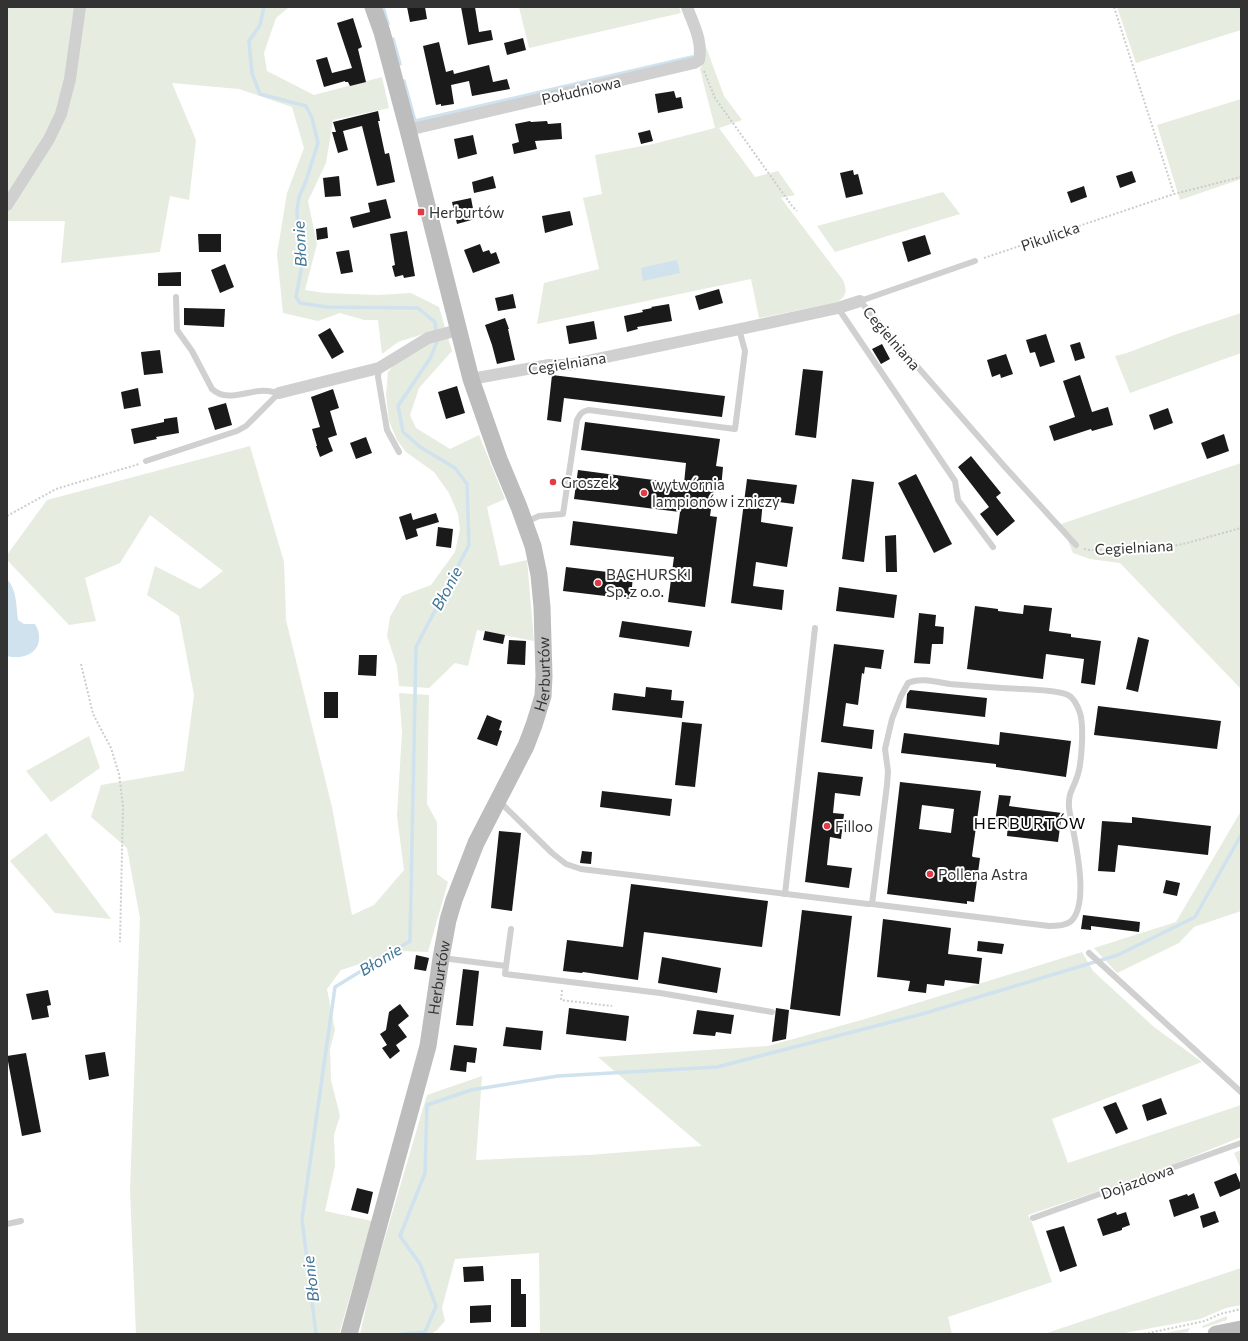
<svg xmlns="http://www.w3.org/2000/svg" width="1248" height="1341" viewBox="0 0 1248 1341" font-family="Commissioner,sans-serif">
<rect width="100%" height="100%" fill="#fff"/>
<!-- green -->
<g fill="#e6ecdf">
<polygon points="7,7 320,7 288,8 276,18 264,53 267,71 314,95 382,77 389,108 333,120 326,163 308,201 317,244 305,290 325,293 378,295 411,293 439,307 445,328 423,334 398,342 382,354 378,320 364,320 340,313 318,321 283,313 277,254 287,193 304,148 292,107 239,89 172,83 196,140 189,200 170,196 160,252 61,263 65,221 7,221"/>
<polygon points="519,7 679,7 681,13 529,48"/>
<polygon points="1117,7 1241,7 1241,30 1136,63"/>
<path d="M705,44L724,96L742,120L719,128L755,177L778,171L795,195L781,198L843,280C848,292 846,297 835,303L759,318L751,279L537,324L544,283L599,269L583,198L602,194L595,155L653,144L715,128L700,69C706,61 706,54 705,44Z"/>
<polygon points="1241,99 1241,179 1180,200 1157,125"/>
<polygon points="943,192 960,214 835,252 817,226"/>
<polygon points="1241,313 1241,353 1130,393 1115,356 1127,353 1177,334"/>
<polygon points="448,338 452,351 419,388 410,415 416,428 450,449 479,435 505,499 487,507 500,566 527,560 534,641 477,630 468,666 455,663 429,688 399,686 397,666 387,636 390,617 402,596 431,585 455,552 460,529 458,514 449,493 434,472 406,452 397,440 389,421 386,395 388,372 396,362 426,343"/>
<polygon points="250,446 284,562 286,620 332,807 352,915 374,905 404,870 397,816 402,732 399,693 429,695 427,804 437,822 437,874 448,882 428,952 400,951 341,970 327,989 335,1030 330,1049 331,1080 340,1116 334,1135 335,1166 325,1211 372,1221 339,1334 136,1334 130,1190 140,918 127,848 91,817 101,785 184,771 194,695 179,616 147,595 155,566 200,589 223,571 150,515 120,563 85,578 96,621 69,625 7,560 7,555 47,500"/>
<polygon points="1241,463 1241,689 1120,563 1090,559 1073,553 1061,524"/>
<polygon points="89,736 100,768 51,802 26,771"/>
<polygon points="1241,811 1241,911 1194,927 1179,943 1117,973 1094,948 1176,922"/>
<polygon points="46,833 111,919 55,913 10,861"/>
<polygon points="1082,952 1093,971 1154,1027 1202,1062 1052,1119 1068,1163 1241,1105 1241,1137 1157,1171 1028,1215 1032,1223 1052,1282 948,1317 952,1334 540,1334 539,1253 455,1259 442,1308 445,1321 437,1330 431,1334 360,1334 371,1285 427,1095 482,1076 476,1160 589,1155 702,1146 598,1057 768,1046 865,1019"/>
<polygon points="1241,1150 1241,1169 1234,1153"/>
<polygon points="1241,1268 1241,1305 1226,1308 1200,1319 1119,1334 1044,1334"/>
<polygon points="1227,1316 1227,1320 1203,1328 1202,1326"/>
<polygon points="1190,1328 1188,1332 1176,1334 1160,1334"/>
</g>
<!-- water -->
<g fill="#cfe2ee">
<polygon points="677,260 680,273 643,281 641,268"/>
<path d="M7,579C17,590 16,605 18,620L24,624H35C48,646 29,662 7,656Z"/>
</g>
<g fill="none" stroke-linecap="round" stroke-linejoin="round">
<!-- stream -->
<g stroke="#cfe2ee" stroke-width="3.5">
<polyline points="264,7 260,25 249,41 252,73 260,94 306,106 312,118 318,143 306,181 299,197 297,210 298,232 301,245 302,265 296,297 300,303 327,307 418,308 435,322 437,341 431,357 398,406 403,432 420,447 455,468 467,484 469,545 416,647 410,941 335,987 302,1219 316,1334"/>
<polyline points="383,7 388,24"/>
<polyline points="393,39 400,64"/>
<polyline points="404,81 415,121 692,57"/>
<polyline points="402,1334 425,1332 436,1306 420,1264 400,1236 425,1173 427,1105 471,1090 558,1076 717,1067 922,1014 1118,955 1195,917 1241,835"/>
</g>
</g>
<!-- building -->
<g fill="#1a1a1a" fill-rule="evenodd">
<polygon points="407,7 425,7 427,19 410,22"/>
<polygon points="461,7 475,7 479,32 491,30 493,40 468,45"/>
<polygon points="353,18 362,47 358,49 366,82 350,86 348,82 345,82 345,81 324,87 316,60 327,57 332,73 352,68 337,23"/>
<polygon points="523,38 526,50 507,55 504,43"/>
<polygon points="439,42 446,72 453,70 454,74 489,65 493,82 507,79 510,89 472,96 469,81 451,85 454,104 441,106 441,104 436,105 423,46"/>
<polygon points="674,91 676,98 681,97 683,108 658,113 655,94"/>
<polygon points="378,111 380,121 378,121 385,154 389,153 395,182 377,186 362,126 343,131 348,150 338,153 332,132 336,132 333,122"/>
<polygon points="530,121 531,122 547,121 548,124 561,123 562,139 535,141 537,149 514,154 512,144 519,142 515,124"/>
<polygon points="650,130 653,141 641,144 638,133"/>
<polygon points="473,135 477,154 458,159 454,139"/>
<polygon points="853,170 854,175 858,174 863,194 846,198 840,173"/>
<polygon points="1132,171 1136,182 1120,188 1116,176"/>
<polygon points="339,176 341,196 325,197 323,178"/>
<polygon points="493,176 496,188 474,193 472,182"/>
<polygon points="1084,186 1087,197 1071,203 1067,192"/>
<polygon points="471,198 475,219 457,224 452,202"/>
<polygon points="386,199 391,218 353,228 350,217 370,212 368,203"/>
<polygon points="570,211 573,225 545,233 542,216"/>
<polygon points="327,227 328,238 317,240 316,229"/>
<polygon points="407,231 415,276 404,278 403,275 395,277 392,266 395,265 390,234"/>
<polygon points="198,234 221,234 221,252 199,252"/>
<polygon points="925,235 931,254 908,262 902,242"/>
<polygon points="480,244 483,252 489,250 491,254 496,252 500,263 473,273 464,250"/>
<polygon points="349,250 353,272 341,274 336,252"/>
<polygon points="225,264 234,287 220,293 211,270"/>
<polygon points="181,272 181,286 158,286 158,273"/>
<polygon points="719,289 723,303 699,310 695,296"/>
<polygon points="513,294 516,308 498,311 495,298"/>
<polygon points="669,304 672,321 637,327 638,329 627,332 624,316 643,312 642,310 652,308 651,307"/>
<polygon points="184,308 225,309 224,327 184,325"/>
<polygon points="505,318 509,329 508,329 515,360 497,364 492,345 485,325"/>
<polygon points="594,321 597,339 569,344 566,326"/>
<polygon points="330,328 344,352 332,359 318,335"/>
<polygon points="1046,334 1055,362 1040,367 1035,352 1030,353 1026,340"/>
<polygon points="1080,342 1085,358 1075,361 1070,345"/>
<polygon points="882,344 890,359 881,364 872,349"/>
<polygon points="160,350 163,373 144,375 141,352"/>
<polygon points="1006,354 1013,374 1001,378 1000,374 992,377 987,360"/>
<polygon points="803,369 823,371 816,438 795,435"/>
<polygon points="552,375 725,396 722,417 564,398 561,422 547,420"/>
<polygon points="1080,375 1092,412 1108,407 1113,425 1092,431 1091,429 1054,441 1049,426 1075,417 1063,381"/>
<polygon points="457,386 465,413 446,419 438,392"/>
<polygon points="138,388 141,406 124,409 121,392"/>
<polygon points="333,389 339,408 330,411 337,435 328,438 333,451 320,457 316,446 317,446 312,429 320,427 311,397"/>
<polygon points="226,403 232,425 215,430 208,408"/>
<polygon points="1168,408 1173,423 1154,430 1149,415"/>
<polygon points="177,417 179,433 156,437 157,439 134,444 131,429 164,422 164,419"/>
<polygon points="585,422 720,439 716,466 723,467 721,489 714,488 710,516 717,517 705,607 668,602 674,557 570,545 573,521 677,534 680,512 574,499 578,470 684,484 686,463 581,450"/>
<polygon points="1224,434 1229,451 1207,459 1201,443"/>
<polygon points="366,437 372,453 356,459 350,443"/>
<polygon points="971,456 1001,493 996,497 1015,521 997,536 980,514 989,507 958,467"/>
<polygon points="916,474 952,544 934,553 898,483"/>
<polygon points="747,479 797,485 794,504 763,500 761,522 793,527 787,567 756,562 753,586 784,590 782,610 731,603"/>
<polygon points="852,479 874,482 864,562 842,559"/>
<polygon points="411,513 413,520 436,513 439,522 416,529 418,536 406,540 399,517"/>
<polygon points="438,527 453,529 451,548 436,546"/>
<polygon points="896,535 897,572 886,572 885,536"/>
<polygon points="566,567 633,575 631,599 563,591"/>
<polygon points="839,587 897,595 894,618 836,611"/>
<polygon points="1024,605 1052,608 1049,631 1071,634 1071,637 1101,641 1095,685 1081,683 1084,659 1046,654 1043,679 967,669 975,606 998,609 998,611 1023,614"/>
<polygon points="919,613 936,615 935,626 944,627 943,644 932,644 930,664 914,663"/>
<polygon points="622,621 692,631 689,647 619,637"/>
<polygon points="485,631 505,635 503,644 483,640"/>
<polygon points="1138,637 1149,640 1138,692 1126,689"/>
<polygon points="509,640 526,641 525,665 507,664"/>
<polygon points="834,644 884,650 881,669 865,667 864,674 862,673 858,705 846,703 843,726 874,730 872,749 821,742"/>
<polygon points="359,655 377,655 376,676 358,675"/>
<polygon points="646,687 672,690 671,700 684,701 682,718 612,710 614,693 645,697"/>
<polygon points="910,690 987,698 985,717 906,708 907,694"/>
<rect x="324" y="692" width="14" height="26"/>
<polygon points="1098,706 1221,721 1217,749 1094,735"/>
<polygon points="487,715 502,721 499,730 502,731 497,746 477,739"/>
<polygon points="682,722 702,724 695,787 675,785"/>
<polygon points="1000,732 1071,741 1066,777 996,767 996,764 901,753 904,733 999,745"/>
<polygon points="818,772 863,777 860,796 835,793 833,813 844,814 841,839 830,837 827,865 852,868 849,888 805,882"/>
<path d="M900,782L981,791L972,856L973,857L980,858L974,902L967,901V904L887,894ZM922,805L954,809L951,833L919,829Z"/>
<polygon points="602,791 672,799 670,816 600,807"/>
<polygon points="999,795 1011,796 1009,806 1062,813 1058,842 1007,836 1008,823 995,822"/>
<polygon points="1132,817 1211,826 1208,855 1118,845 1115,872 1098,871 1102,821 1132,823"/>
<polygon points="499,831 521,833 512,911 491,908"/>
<polygon points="582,851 592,852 591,864 580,863"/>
<polygon points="1166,880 1180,883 1177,896 1163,893"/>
<polygon points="631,884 768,901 762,947 644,932 638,980 583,972 582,973 563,971 567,940 623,947"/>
<polygon points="802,910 852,916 840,1016 790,1009"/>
<polygon points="1083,915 1140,922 1139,932 1091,926 1091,930 1081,929"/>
<polygon points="883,919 951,928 948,954 982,958 979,984 945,980 944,986 927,984 926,993 908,991 910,981 877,977"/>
<polygon points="978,941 1004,944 1002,954 977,951"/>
<polygon points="416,955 429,958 426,971 414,969"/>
<polygon points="662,957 721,968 717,993 658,983"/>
<polygon points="463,969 479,971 473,1026 456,1025"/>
<polygon points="48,990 51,1005 47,1006 49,1017 32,1020 26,994"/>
<polygon points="400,1004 409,1016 398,1025 407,1037 396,1045 400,1051 390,1059 382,1048 387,1045 380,1034 386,1030 389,1012"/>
<polygon points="569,1008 629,1016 626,1041 566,1034"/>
<polygon points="776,1008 789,1010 786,1039 772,1042"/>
<polygon points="697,1010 734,1015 731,1034 716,1032 715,1036 693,1034"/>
<polygon points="506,1027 543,1031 541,1050 503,1046"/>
<polygon points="454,1045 477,1048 475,1063 467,1062 466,1072 450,1070"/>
<polygon points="105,1052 109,1076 89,1080 85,1055"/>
<polygon points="26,1053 41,1132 22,1136 7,1056"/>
<polygon points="1161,1098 1167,1114 1147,1121 1142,1105"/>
<polygon points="1116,1102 1128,1129 1116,1134 1103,1107"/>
<polygon points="1236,1173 1241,1185 1241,1188 1220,1197 1214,1182"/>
<polygon points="357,1188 373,1192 368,1214 351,1210"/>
<polygon points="1194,1193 1199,1208 1174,1217 1169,1200 1187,1194 1188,1196"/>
<polygon points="1215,1211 1219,1222 1203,1228 1200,1216"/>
<polygon points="1116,1212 1117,1215 1126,1212 1130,1225 1122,1228 1122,1230 1103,1236 1097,1219"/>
<polygon points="1064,1226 1077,1266 1060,1272 1046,1231"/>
<polygon points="483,1266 484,1281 464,1282 463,1267"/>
<polygon points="511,1279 521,1279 521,1294 526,1294 526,1327 511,1327"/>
<polygon points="491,1305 491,1322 470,1323 470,1306"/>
</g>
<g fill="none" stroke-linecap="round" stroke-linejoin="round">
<!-- path -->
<g stroke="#cdcdcd" stroke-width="2" stroke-dasharray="2 2" stroke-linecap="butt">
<polyline points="1114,7 1174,194"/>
<polyline points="704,71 715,98 792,206 797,211"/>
<polyline points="984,258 1174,194 1241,177"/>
<polyline points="7,516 56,489 139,464"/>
<polyline points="1084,549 1089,550 1159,549 1187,543 1241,528"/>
<polyline points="81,664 93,714 111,748 119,774 123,806 120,942"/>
<polyline points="562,990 561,1000 612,1006"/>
<polyline points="1144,1334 1205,1321 1220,1314 1241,1309"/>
</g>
<!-- lane -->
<g stroke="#d0d0d0" stroke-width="6">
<polyline points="975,261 860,301 1005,467 1076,545"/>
<path d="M176,297L177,330L192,351L212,389C226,402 244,392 260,391C266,390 273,392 279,393"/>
<polyline points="838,308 955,481 958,500 993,547"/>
<polyline points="379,368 378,377 387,430 399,452"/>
<polyline points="146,461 237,431 246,426 279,393"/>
<path d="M526,522L539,516L563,514L577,420C580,414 582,411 589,410L735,429L745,351L739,329"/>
<path d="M499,801L552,853L566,864L581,869L868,904H872L1049,926C1056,926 1064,926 1070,922C1092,904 1073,833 1069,808C1068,792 1073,790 1077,777C1082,764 1084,726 1080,713C1078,707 1074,698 1068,695C1057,690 1036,690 1023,689C999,688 975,686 950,684C937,682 920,677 908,683L901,696L892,719L885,749L888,771L887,785L872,904"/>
<polyline points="785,894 815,628"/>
<polyline points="1089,953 1241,1092"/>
<polyline points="442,958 506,966 505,974 660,993 772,1012"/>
<polyline points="506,966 511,929"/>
<polyline points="1033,1218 1241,1143"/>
<polyline points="7,1224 21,1221"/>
</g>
<!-- street -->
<g stroke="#d0d0d0" stroke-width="12">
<path d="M408,130L694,63L699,60C703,41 693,24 687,7"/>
<polyline points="7,205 49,139 61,114 70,79 80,7"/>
<polyline points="471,379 549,365 568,365 745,328 838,308 860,301"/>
<polyline points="279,393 379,368 428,338 458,330"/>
</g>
<!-- secondary -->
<g stroke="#bdbdbd" stroke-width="17">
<path id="s1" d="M349,1334L428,1046L441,958L448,920L454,900L476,843L526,746L534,725L543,696L544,676L542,607L539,575L533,546L519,507L499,459L471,379L408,130L382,32L373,7"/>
<polyline points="1216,1334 1241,1329"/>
</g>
</g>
<!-- markers -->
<g fill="#e63946" stroke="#fff" stroke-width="1.5">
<rect x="417" y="208" width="8" height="8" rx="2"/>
<circle cx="553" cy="482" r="4"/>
<circle cx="644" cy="493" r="4"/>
<circle cx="598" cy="583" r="4"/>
<circle cx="827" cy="826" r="4"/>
<circle cx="930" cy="874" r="4"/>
</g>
<g text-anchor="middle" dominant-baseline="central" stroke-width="4" stroke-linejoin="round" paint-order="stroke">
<!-- street labels -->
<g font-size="15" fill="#333" stroke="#fff">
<text transform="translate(581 90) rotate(-13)">Południowa</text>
<text transform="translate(1050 236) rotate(-19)">Pikulicka</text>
<text transform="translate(892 338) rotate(49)">Cegielniana</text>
<text transform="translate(567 363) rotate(-9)">Cegielniana</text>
<text transform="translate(1134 547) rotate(-3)">Cegielniana</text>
<text stroke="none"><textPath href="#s1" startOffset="692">Herburtów</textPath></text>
<text stroke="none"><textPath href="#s1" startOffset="368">Herburtów</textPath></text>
<text transform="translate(1137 1181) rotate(-20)">Dojazdowa</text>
</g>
<!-- poi labels -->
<g font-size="15" fill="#333" stroke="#fff" text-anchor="start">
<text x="429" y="212">Herburtów</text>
<text x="561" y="482">Groszek</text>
<text x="652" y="484">wytwórnia<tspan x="652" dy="17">lampionów i zniczy</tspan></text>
<text x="606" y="574">BACHURSKI<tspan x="606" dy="17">Sp. z o.o.</tspan></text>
<text x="835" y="826">Filloo</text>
<text x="938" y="874">Pollena Astra</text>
</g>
<!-- water labels -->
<g font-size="16" font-style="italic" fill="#3f7597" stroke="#fff">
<text transform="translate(299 244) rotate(-93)">Błonie</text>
<text transform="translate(446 588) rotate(-62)">Błonie</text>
<text transform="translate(380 959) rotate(-31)">Błonie</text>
<text transform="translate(310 1279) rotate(-97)">Błonie</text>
</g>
<!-- neighbourhood labels -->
<g font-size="16" letter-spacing="1" fill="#000" stroke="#fff">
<text x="1030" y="822">HERBURTÓW</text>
</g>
</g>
<!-- border -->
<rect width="1248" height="1341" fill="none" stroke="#333333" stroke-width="16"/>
</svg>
